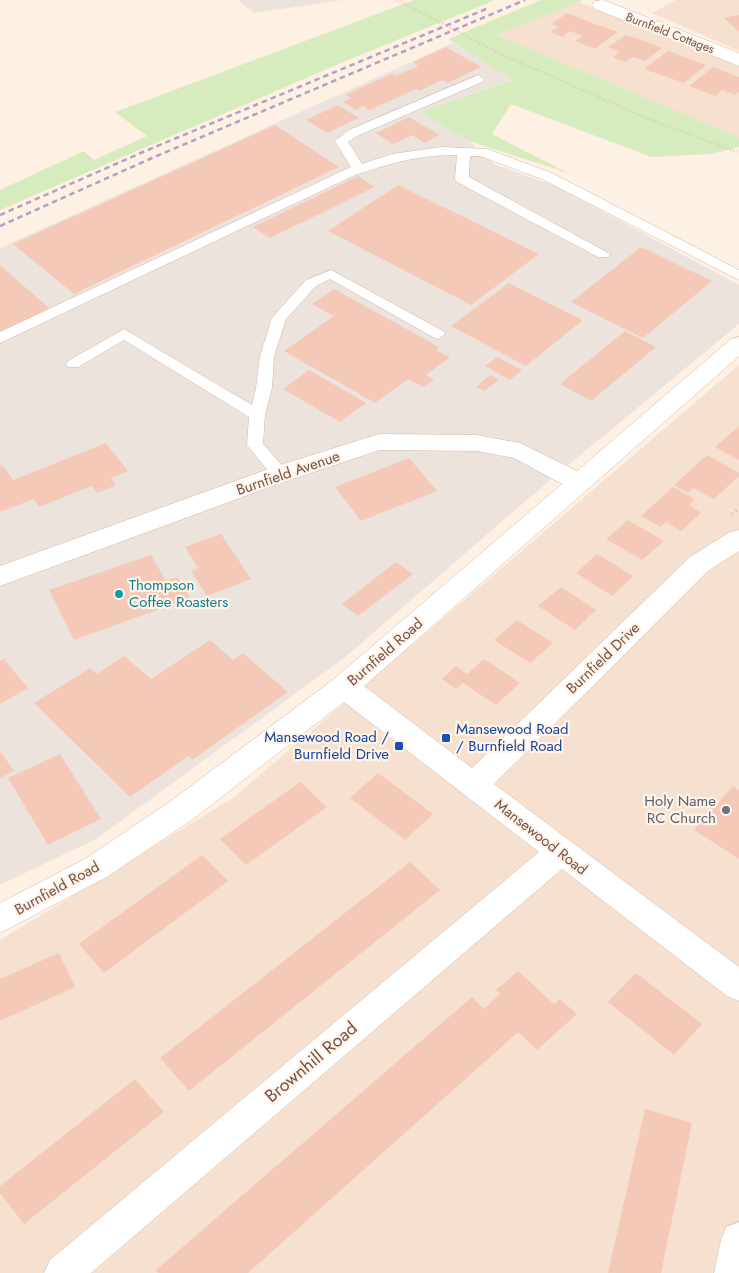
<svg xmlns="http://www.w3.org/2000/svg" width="739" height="1273" viewBox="0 0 739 1273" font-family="Jost,sans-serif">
<rect width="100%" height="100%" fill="#fef0e2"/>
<!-- residential -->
<g fill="#f6e1d0">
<polygon points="676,0 739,0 739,51 652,13"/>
<polygon points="579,2 739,64 739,137 497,35"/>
<polygon points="739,365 739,1273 0,1273 0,940 233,798"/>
</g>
<!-- industrial -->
<g fill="#ece3dd">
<polygon points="238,0 342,0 254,13"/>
<polygon points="453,43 514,79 420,112 469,141 494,164 555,186 739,285 739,324 550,480 344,658 96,839 0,885 0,248"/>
</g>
<!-- green -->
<g fill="#d6ecbf">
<polygon points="414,0 495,0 348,60 0,210 0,190 84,151 94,160 147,136 115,112"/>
<polygon points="541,0 584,0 497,35 739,137 739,147 711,154 651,157 511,104 492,134 568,173 469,141 420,112 513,80 448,39"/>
</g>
<!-- building -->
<g fill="#f5c9b7">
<polygon points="567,13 592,23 618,32 595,49 575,41 583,36 570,31 563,37 550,32 558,27 551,24"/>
<polygon points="739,15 739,32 724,18"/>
<polygon points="626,35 644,41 662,48 645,61 633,57 626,62 613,57 620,52 608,47"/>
<polygon points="446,47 481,67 448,83 442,80 419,91 416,89 370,110 363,106 356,110 343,102 351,98 345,95 391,74 395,76 418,66 413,62"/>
<polygon points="668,51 706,65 684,83 644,69"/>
<polygon points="713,67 739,77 739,92 735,95 722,90 715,96 689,86"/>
<polygon points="338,105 359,118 327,133 306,120"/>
<polygon points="409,117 439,135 424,143 412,135 393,144 376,133"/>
<polygon points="275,125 339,167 74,294 13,244"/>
<polygon points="358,176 375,187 270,238 253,227"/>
<polygon points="398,185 539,254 471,305 328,231"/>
<polygon points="641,247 712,281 643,338 571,302"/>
<polygon points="0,265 51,310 0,334"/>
<polygon points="509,283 583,320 526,366 451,326"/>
<polygon points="334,289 439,347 436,350 450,357 426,375 434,380 423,387 408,379 375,403 284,351 334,316 312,304"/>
<polygon points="625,331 656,347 591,401 560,384"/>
<polygon points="497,357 522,370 510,380 485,366"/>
<polygon points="309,370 366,403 340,422 283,389"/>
<polygon points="490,375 499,380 484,391 476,387"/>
<polygon points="739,426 739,460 715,447"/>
<polygon points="106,443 128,471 111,478 116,485 97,493 92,486 39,507 34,499 0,512 0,466 2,465 13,480"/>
<polygon points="707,455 739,473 739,476 714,499 693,488 688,493 674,485"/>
<polygon points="409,458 437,491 361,521 335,487"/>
<polygon points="673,487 695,499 689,505 701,513 681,531 666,522 660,527 641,516"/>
<polygon points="628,520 664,541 642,560 606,539"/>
<polygon points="221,534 251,579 207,596 191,571 198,568 185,547"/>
<polygon points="597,554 633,576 612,596 576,573"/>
<polygon points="151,555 166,581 177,577 190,598 74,640 49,590"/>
<polygon points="396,562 413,574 358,616 342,604"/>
<polygon points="561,587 596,610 575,630 538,606"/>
<polygon points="517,620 553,643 530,663 494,640"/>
<polygon points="210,640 233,660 243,653 288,692 192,760 188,756 130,797 34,703 90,668 97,674 124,656 151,679"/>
<polygon points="4,659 28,688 0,704 0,661"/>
<polygon points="484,659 520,683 496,705 463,683 456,689 442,679 456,666 467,674"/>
<polygon points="0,751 14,771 0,778"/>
<polygon points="60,754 101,819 48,845 8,778"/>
<polygon points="378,773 433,814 405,840 350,798"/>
<polygon points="300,782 327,807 246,865 220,839"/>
<polygon points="733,786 739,790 739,859 694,830"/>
<polygon points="202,855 228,881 104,973 79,944"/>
<polygon points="410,862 440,890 189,1091 160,1058"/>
<polygon points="59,953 75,987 0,1021 0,979"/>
<polygon points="518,971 554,1004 560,999 577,1014 537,1050 518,1032 248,1273 158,1273 156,1270 472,997 484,1009 500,994 496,990"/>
<polygon points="636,973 702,1024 674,1055 608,1002"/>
<polygon points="135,1079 164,1112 24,1224 0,1193 0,1186"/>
<polygon points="645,1109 692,1123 661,1273 608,1273"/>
</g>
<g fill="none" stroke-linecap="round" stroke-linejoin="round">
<defs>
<g id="lane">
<path d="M478,75L484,79L482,82L357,136L348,142L362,164L392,154L442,147L487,149L552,173L739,270V280L542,179L480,156H470L469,177L610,254L608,257H598L457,182L455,179L457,155C421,154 388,164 355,175L0,343V332L351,167L335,141L349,130Z"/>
<polygon points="331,270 443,331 445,334 438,339 433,337 330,279 316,286 286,319 274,356 272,388 265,415 263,444 286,470 288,474 286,478 274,478 247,445 249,417 124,340 78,367 68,367 66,364 68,361 124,329 252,405 256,388 260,356 272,318 306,280"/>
</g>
<g id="street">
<polygon points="603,0 739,53 739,66 595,9 592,5 595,1"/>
<polygon points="739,337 739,356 364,686 472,768 690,557 730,532 739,530 739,551 708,571 494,784 739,967 739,1001 727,996 562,869 91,1273 44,1273 50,1260 539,852 344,702 193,819 107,877 0,933 0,903 85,859 171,801 334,679 562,484 514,458 477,451 380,450 289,480 0,586 0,566 271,468 379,434 477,435 520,443 577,471 731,339"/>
<polygon points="739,1222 739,1273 714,1273 721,1240 726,1227"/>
</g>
</defs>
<!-- lane casing -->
<use href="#lane" stroke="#d2b8aa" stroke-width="1"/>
<!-- street casing -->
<use href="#street" stroke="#d2b8aa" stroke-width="1"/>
<!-- path-far1 -->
<polyline stroke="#daac9a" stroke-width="2.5" stroke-dasharray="0.5 2.5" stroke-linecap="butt" points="397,0 505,56 649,119 739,153"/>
<!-- path -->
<polyline stroke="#daac9a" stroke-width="3" stroke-dasharray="1 4" stroke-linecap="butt" points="732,514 739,508"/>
<!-- lane -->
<use href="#lane" fill="#fff" fill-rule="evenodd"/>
<!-- street -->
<use href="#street" fill="#fff" fill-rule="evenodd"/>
<!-- rail -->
<g stroke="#b1a0c8" stroke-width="2.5" stroke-dasharray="5.5 4" stroke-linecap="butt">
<polyline points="0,215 143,152 486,9"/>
<polyline points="0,226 152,158 525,0"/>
</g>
</g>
<!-- markers -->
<circle fill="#0f9aa8" stroke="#fff4ea" stroke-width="2" cx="119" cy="594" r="5"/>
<g fill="#1a4fb4" stroke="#fff4ea" stroke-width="2">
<rect x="441" y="733" width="10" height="10" rx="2.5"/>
<rect x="394" y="741" width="10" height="10" rx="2.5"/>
</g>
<circle fill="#6b7280" stroke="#fff4ea" stroke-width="2" cx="726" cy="810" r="5"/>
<g text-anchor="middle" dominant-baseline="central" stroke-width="4.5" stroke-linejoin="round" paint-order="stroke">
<!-- far-street labels -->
<g font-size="12" fill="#775246" stroke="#fff4ea">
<text transform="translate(670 33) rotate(21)">Burnfield Cottages</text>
</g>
<!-- street labels -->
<g font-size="15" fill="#775246" stroke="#fff4ea">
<text transform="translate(288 473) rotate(-19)">Burnfield Avenue</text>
<text transform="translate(385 652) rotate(-41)">Burnfield Road</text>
<text transform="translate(603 658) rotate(-44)">Burnfield Drive</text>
<text transform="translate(541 837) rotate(38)">Mansewood Road</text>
<text transform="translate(57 888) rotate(-29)">Burnfield Road</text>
</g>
<!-- culture labels -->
<g font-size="15" fill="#0d838f" stroke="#fff4ea" text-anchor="start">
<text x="129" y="585">Thompson<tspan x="129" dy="17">Coffee Roasters</tspan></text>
</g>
<!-- transit labels -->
<g font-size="15" fill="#164399" stroke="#fff4ea" text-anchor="start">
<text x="456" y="729">Mansewood Road<tspan x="456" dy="17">/ Burnfield Road</tspan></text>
<text x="389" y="737" text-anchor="end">Mansewood Road /<tspan x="389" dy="17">Burnfield Drive</tspan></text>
</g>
<!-- worship labels -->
<g font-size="15" fill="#5b616d" stroke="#fff4ea" text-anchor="end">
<text x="716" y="801">Holy Name<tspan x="716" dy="17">RC Church</tspan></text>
</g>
<!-- near-street labels -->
<g font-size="18" fill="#775246" stroke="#fff4ea">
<text transform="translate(311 1062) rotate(-40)">Brownhill Road</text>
</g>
</g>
</svg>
